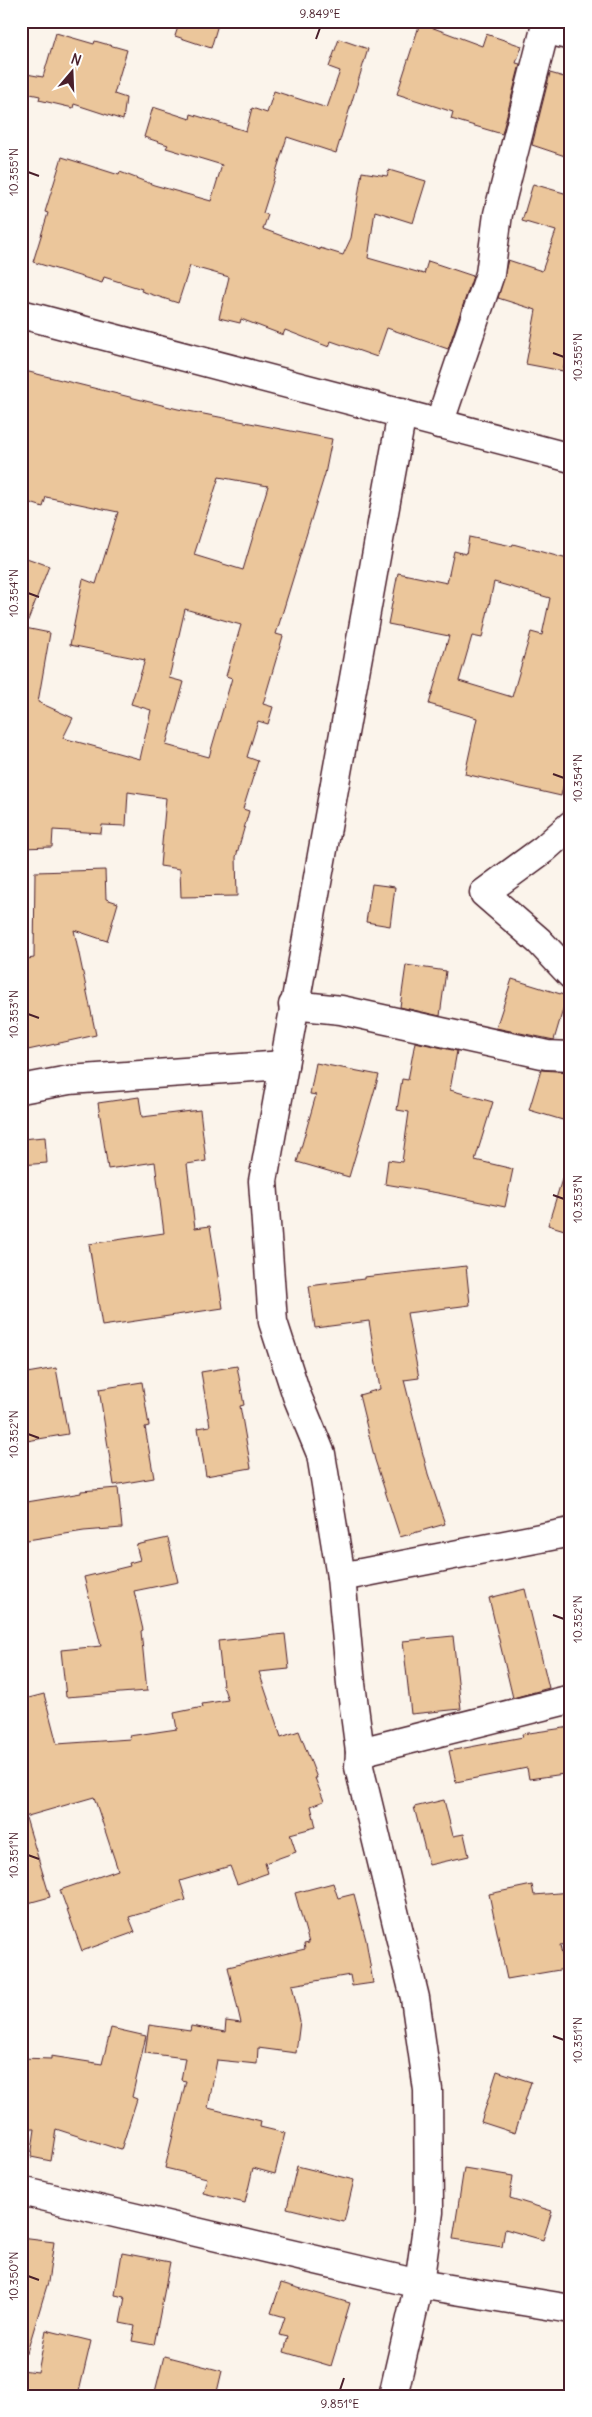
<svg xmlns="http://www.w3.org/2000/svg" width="592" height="2417" viewBox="0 0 592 2417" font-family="Delius,sans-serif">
<rect width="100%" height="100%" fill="#fbf4eb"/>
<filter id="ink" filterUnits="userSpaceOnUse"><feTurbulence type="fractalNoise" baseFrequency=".02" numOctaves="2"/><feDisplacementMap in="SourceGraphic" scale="10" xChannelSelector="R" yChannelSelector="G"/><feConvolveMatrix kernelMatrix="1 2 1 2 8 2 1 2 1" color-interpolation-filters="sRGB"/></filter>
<g filter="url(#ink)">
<!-- building -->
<g fill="#ebc69b" stroke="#4a1f2b" fill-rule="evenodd">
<polygon points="180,21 219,21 211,48 175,36"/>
<polygon points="420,23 482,46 486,34 522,46 516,63 520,64 502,134 451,119 453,112 397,94"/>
<polygon points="56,33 94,44 95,41 127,50 114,94 126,98 123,120 74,104 73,108 39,100 40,96 21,92 21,73 43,77"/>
<polygon points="339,39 368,49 336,153 287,137 263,213 268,215 263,229 320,250 320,248 343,255 351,238 362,172 387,176 389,170 426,181 413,223 375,211 368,258 424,274 428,261 473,276 448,349 387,328 377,357 331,341 329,347 285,330 283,335 241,319 240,323 219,318 229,277 190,266 178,303 141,291 142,289 104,277 102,283 33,262 48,213 45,212 62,157 119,175 120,172 154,185 211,201 222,165 166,148 168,145 144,137 153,107 190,119 191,114 246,131 252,108 267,113 274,91 327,108 340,71 329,67"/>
<polygon points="550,73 571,79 571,158 532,145"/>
<polygon points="533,184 571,195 571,352 567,351 563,371 526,364 536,310 498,298 508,260 542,271 556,231 522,221"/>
<path d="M21,370L178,409L332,439L325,474L276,634L283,636L263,704L273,707L268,724L258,721L247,757L258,761L243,809L249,811L236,857L237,896L181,897L180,869L160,866L166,798L128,792L126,826L102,825L101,833L53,830L52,847L21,848V556L49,566L25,628L50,633L38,702L73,718L63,738L140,759L151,710L131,704L145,660L70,645L83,579L96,584L118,512L46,497L43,507L21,500ZM219,477L268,486L243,570L194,555ZM185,609L241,625L226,676L232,678L209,757L166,745L184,682L169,678Z"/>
<path d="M469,537L512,546L513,544L571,560V752L561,796L465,774L477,718L429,704L449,636L388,624L398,573L447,583L454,551L466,554ZM494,582L550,598L542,635L531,632L512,697L459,681L472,636L482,638Z"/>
<polygon points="105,870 106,899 118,903 107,941 74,930 96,1035 28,1050 27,1047 21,1048 21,960 34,958 35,872"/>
<polygon points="372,884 395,887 390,926 366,922"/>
<polygon points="406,965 446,971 440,1016 400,1007"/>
<polygon points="512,979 567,996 554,1040 496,1028"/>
<polygon points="415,1042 457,1051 450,1090 493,1102 475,1160 513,1169 505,1207 438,1193 385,1184 388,1160 402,1162 409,1112 397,1110 402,1079 408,1080"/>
<polygon points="316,1063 379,1075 349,1177 297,1162 316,1095 310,1094"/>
<polygon points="541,1070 571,1072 571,1106 566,1121 529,1110"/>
<polygon points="139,1097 142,1117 200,1110 206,1161 187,1164 195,1228 210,1226 223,1308 102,1326 89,1244 164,1233 155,1162 108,1169 98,1103"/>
<polygon points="45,1137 47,1163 21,1165 21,1139"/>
<polygon points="566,1166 571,1166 571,1232 548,1225"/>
<polygon points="466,1266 470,1305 407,1313 419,1378 404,1380 428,1474 445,1524 400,1537 375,1460 359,1395 380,1389 369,1321 315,1328 309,1286 364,1279 364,1277"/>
<polygon points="237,1366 244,1405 240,1406 251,1468 206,1476 198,1428 210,1426 201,1372"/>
<polygon points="56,1368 68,1434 21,1442 21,1374"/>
<polygon points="142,1382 149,1426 145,1427 154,1478 114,1485 99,1389"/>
<polygon points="118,1488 122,1528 84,1531 21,1541 21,1503 81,1493 81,1491"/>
<polygon points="168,1538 178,1582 134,1591 143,1630 141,1631 147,1691 66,1697 61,1650 101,1646 84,1577 130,1566 129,1563 140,1560 136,1545"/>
<polygon points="525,1589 549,1688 513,1698 489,1598"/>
<polygon points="285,1634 289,1669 259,1672 281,1737 299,1731 317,1778 315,1778 324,1801 311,1806 316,1827 290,1834 296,1852 265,1863 268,1873 237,1884 230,1866 180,1881 186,1900 129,1917 135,1932 82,1951 60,1890 118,1870 94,1797 21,1818 21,1700 44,1694 57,1744 130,1739 129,1736 177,1729 174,1713 203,1707 202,1704 228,1700 223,1686 218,1641"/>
<polygon points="453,1636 461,1709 411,1714 403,1641"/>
<polygon points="571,1727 571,1773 529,1779 527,1768 456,1782 449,1751 523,1737 522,1734"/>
<polygon points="444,1800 453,1836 464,1834 469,1856 429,1865 414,1807"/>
<polygon points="26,1818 50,1897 21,1905 21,1819"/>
<polygon points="333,1883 338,1898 354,1894 366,1940 373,1983 352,1986 350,1975 292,1985 300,2021 296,2053 258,2048 257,2064 217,2060 208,2108 261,2121 260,2127 285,2133 275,2174 253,2168 245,2203 203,2193 207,2178 165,2168 186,2081 181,2080 185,2058 145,2053 149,2025 190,2031 191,2026 225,2032 226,2021 241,2023 228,1967 305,1949 304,1944 309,1943 295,1893"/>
<polygon points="532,1885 534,1895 571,1892 571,1944 560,1945 565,1969 507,1979 489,1894"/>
<polygon points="111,2028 146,2036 132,2097 137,2099 121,2150 56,2129 51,2161 31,2157 35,2129 21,2129 21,2058 51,2059 51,2056 102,2064"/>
<polygon points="497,2071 531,2082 515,2133 481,2122"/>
<polygon points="297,2166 354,2180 344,2222 287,2208"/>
<polygon points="464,2168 513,2176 510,2198 552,2211 543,2240 505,2229 502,2247 453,2239"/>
<polygon points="21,2238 54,2242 48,2282 27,2352 21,2352"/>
<polygon points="122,2253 170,2262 154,2345 132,2341 135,2326 120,2323 125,2297 115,2295"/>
<polygon points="281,2283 350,2303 331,2366 284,2352 288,2337 279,2335 285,2317 271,2313"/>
<polygon points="46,2330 91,2341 78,2396 21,2396 21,2370 38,2372"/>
<polygon points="164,2356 222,2371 216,2396 154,2396"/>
</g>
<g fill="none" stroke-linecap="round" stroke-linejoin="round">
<defs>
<g id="street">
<polyline points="545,29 571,36"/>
<polyline points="21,314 571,458"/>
<polyline points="439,424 490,274 498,214 547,21"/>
<polyline points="571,825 544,849 484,893 539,941 571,975"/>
<polyline points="293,1005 341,1010 547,1055 571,1056"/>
<polyline points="21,1089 69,1080 284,1065"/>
<polyline points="341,1577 571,1532"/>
<polyline points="360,1752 571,1699"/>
<polyline points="21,2191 419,2284 571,2309"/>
<polyline points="393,2396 419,2284 429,2212 428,2090 415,1998 359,1767 360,1752 351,1684 341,1577 321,1454 297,1396 273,1322 263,1181 402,413"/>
</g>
</defs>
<!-- street casing -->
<use href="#street" stroke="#4a1f2b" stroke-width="31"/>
<!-- street -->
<use href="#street" stroke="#fff" stroke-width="28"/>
</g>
</g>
<!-- ticks -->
<path fill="none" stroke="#4a1f2b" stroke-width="2" d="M316,39L320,28M28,172L39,176M553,353L564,357M28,593L39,597M553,774L564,778M28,1014L39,1018M553,1195L564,1199M28,1434L39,1438M553,1615L564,1619M28,1855L39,1859M553,2036L564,2040M28,2276L39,2280M340,2390L344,2378"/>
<!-- margin -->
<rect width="592" height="2417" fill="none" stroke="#fff" stroke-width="55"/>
<!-- north arrow -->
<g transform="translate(72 72) rotate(19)" stroke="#ffffff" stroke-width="4" paint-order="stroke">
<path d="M0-4L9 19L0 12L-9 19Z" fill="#4a1f2b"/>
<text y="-8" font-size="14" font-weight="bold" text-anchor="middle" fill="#4a1f2b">N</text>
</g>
<rect x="28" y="28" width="536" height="2362" fill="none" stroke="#4a1f2b" stroke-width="2"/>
<g font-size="12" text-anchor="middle" fill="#4a1f2b">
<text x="320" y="18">9.849°E</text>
<text transform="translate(14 172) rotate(-90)" y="4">10.355°N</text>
<text transform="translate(578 357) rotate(-90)" y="4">10.355°N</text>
<text transform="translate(14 593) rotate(-90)" y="4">10.354°N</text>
<text transform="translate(578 778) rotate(-90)" y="4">10.354°N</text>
<text transform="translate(14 1014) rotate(-90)" y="4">10.353°N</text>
<text transform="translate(578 1199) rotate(-90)" y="4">10.353°N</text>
<text transform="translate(14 1434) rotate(-90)" y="4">10.352°N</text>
<text transform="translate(578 1619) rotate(-90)" y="4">10.352°N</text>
<text transform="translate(14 1855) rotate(-90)" y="4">10.351°N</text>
<text transform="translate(578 2040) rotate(-90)" y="4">10.351°N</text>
<text transform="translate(14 2276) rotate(-90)" y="4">10.350°N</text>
<text x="340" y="2408">9.851°E</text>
</g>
</svg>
